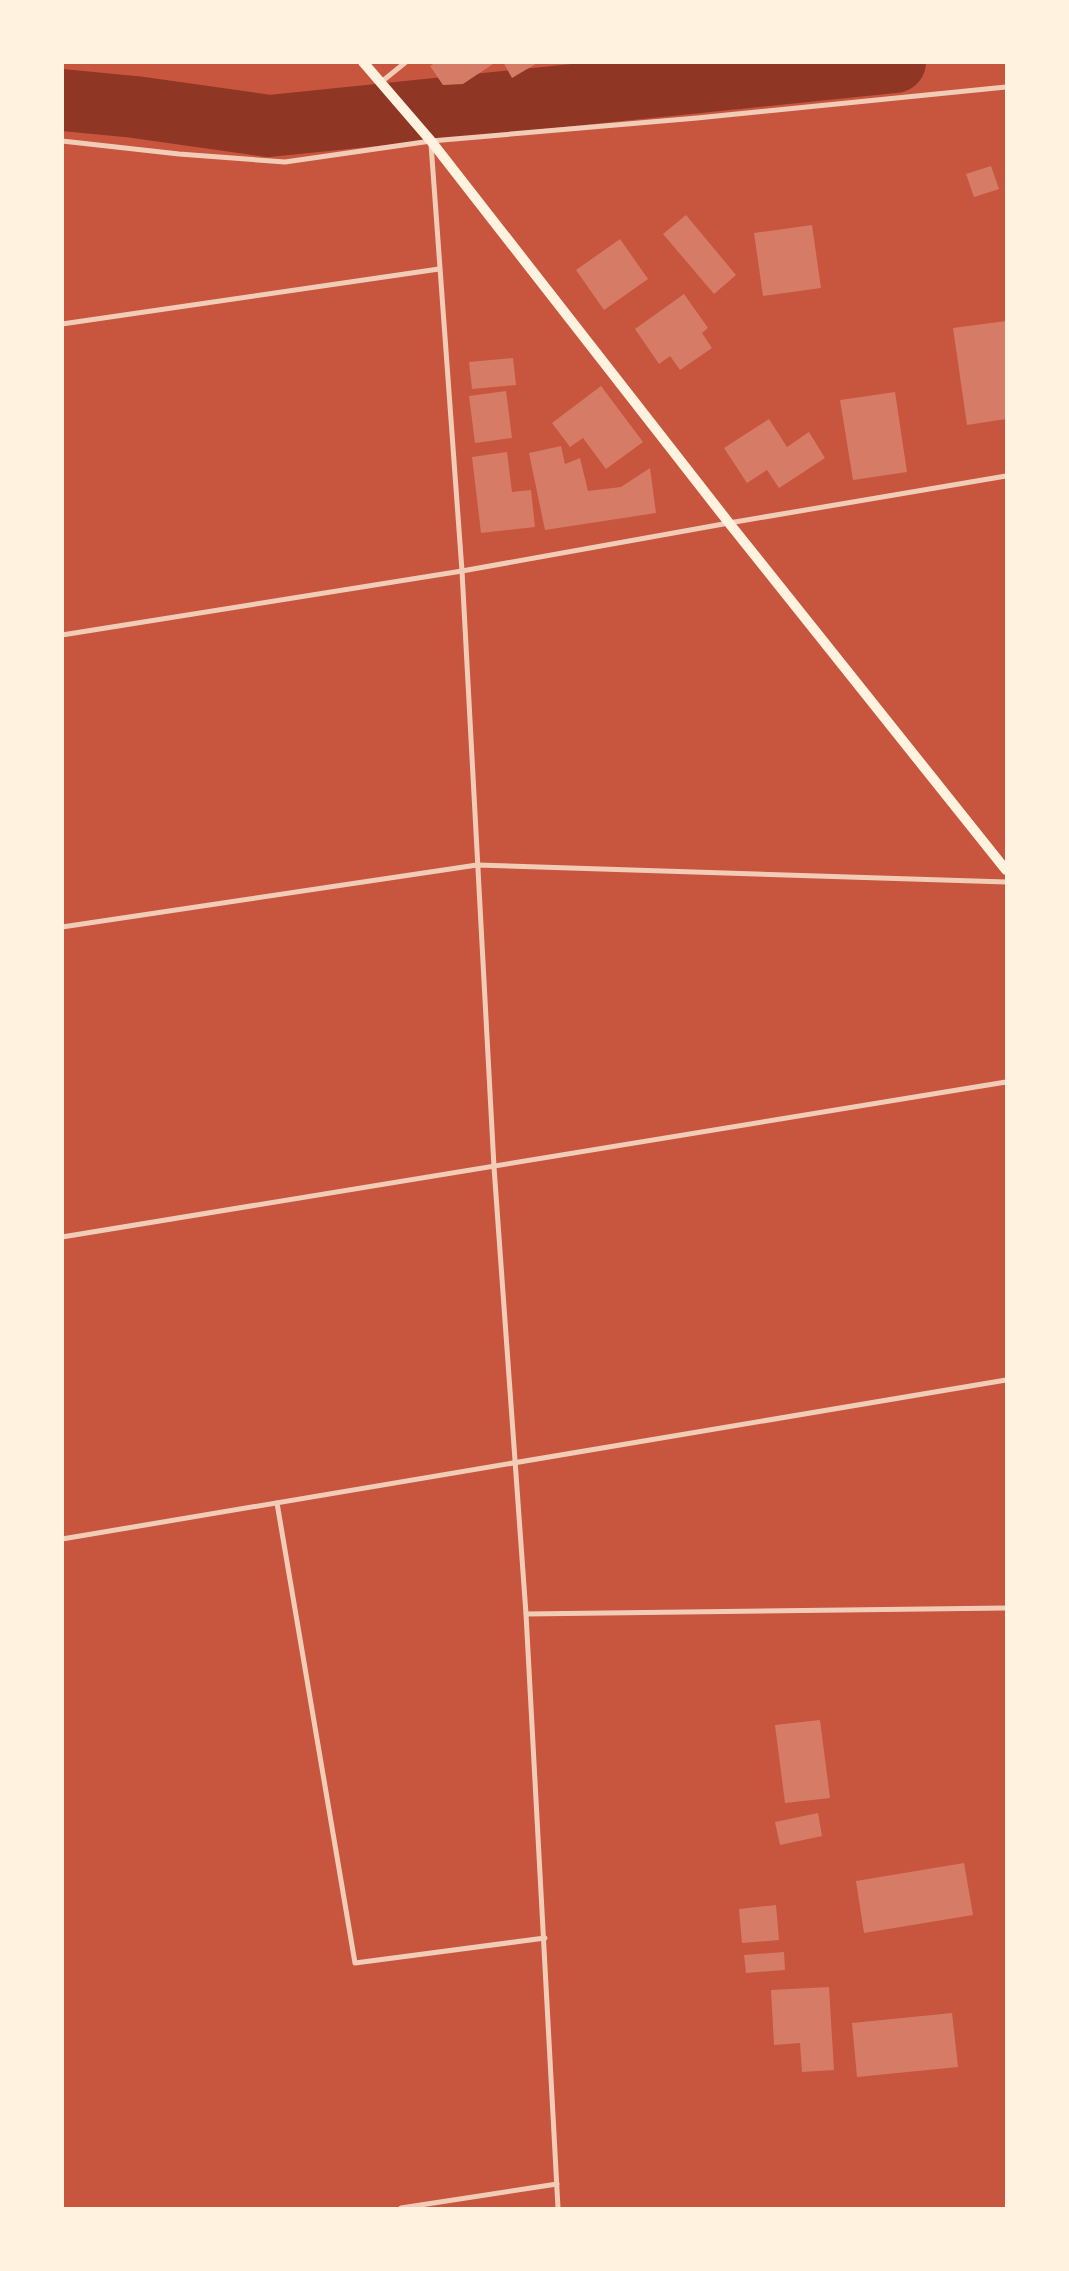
<svg xmlns="http://www.w3.org/2000/svg" width="1069" height="2271" viewBox="0 0 1069 2271" font-family="Cabin,sans-serif">
<rect width="100%" height="100%" fill="#c8553d"/>
<g fill="none" stroke-linecap="round" stroke-linejoin="round">
<!-- river -->
<polyline stroke="#8f3625" stroke-width="62" points="62,100 135,107 269,126 895,62"/>
</g>
<!-- building -->
<g fill="#d67c66">
<polygon points="436,62 496,62 463,84 443,85 430,66"/>
<polygon points="503,62 539,62 512,78"/>
<polygon points="991,166 999,189 974,197 966,174"/>
<polygon points="686,215 736,275 714,294 663,234"/>
<polygon points="812,225 821,288 763,296 754,233"/>
<polygon points="620,239 648,279 604,310 576,270"/>
<polygon points="684,294 708,328 702,333 712,348 680,370 670,356 659,364 635,329"/>
<polygon points="1006,321 1006,419 967,425 953,328"/>
<polygon points="513,358 516,385 472,389 469,362"/>
<polygon points="601,386 643,442 606,469 583,438 570,447 552,423"/>
<polygon points="506,391 512,438 475,443 469,396"/>
<polygon points="895,392 907,472 853,480 840,400"/>
<polygon points="769,419 787,447 809,432 825,458 779,488 767,470 747,483 724,448"/>
<polygon points="561,446 565,464 580,458 588,491 621,487 650,468 656,513 545,530 529,453"/>
<polygon points="507,452 512,492 531,490 535,527 481,533 472,457"/>
<polygon points="820,1720 830,1798 785,1803 775,1725"/>
<polygon points="818,1813 822,1836 780,1845 775,1822"/>
<polygon points="964,1863 973,1915 864,1933 856,1881"/>
<polygon points="776,1905 779,1940 742,1943 739,1909"/>
<polygon points="784,1952 785,1970 746,1973 744,1955"/>
<polygon points="829,1987 834,2070 802,2072 800,2043 774,2045 771,1990"/>
<polygon points="952,2013 958,2067 857,2077 852,2023"/>
</g>
<g fill="none" stroke-linecap="round" stroke-linejoin="round">
<!-- minor -->
<g stroke="#f1ccb7" stroke-width="5">
<polyline points="380,83 406,62"/>
<polyline points="62,141 179,154 285,162 431,141 697,118 1006,87"/>
<polyline points="431,144 462,571 494,1167 526,1614 558,2208"/>
<polyline points="62,324 439,269"/>
<polyline points="62,635 462,571 729,523 1006,476"/>
<polyline points="62,927 477,865 1006,882"/>
<polyline points="62,1237 1006,1082"/>
<polyline points="277,1503 355,1963 545,1938"/>
<polyline points="62,1539 1006,1380"/>
<polyline points="526,1614 1006,1608"/>
<polyline points="401,2208 557,2184"/>
</g>
<!-- secondary -->
<polyline stroke="#fff3e0" stroke-width="10" points="363,62 431,141 729,523 1006,870"/>
</g>
<!-- border -->
<rect width="1069" height="2271" fill="none" stroke="#fff3e0" stroke-width="128"/>
</svg>
